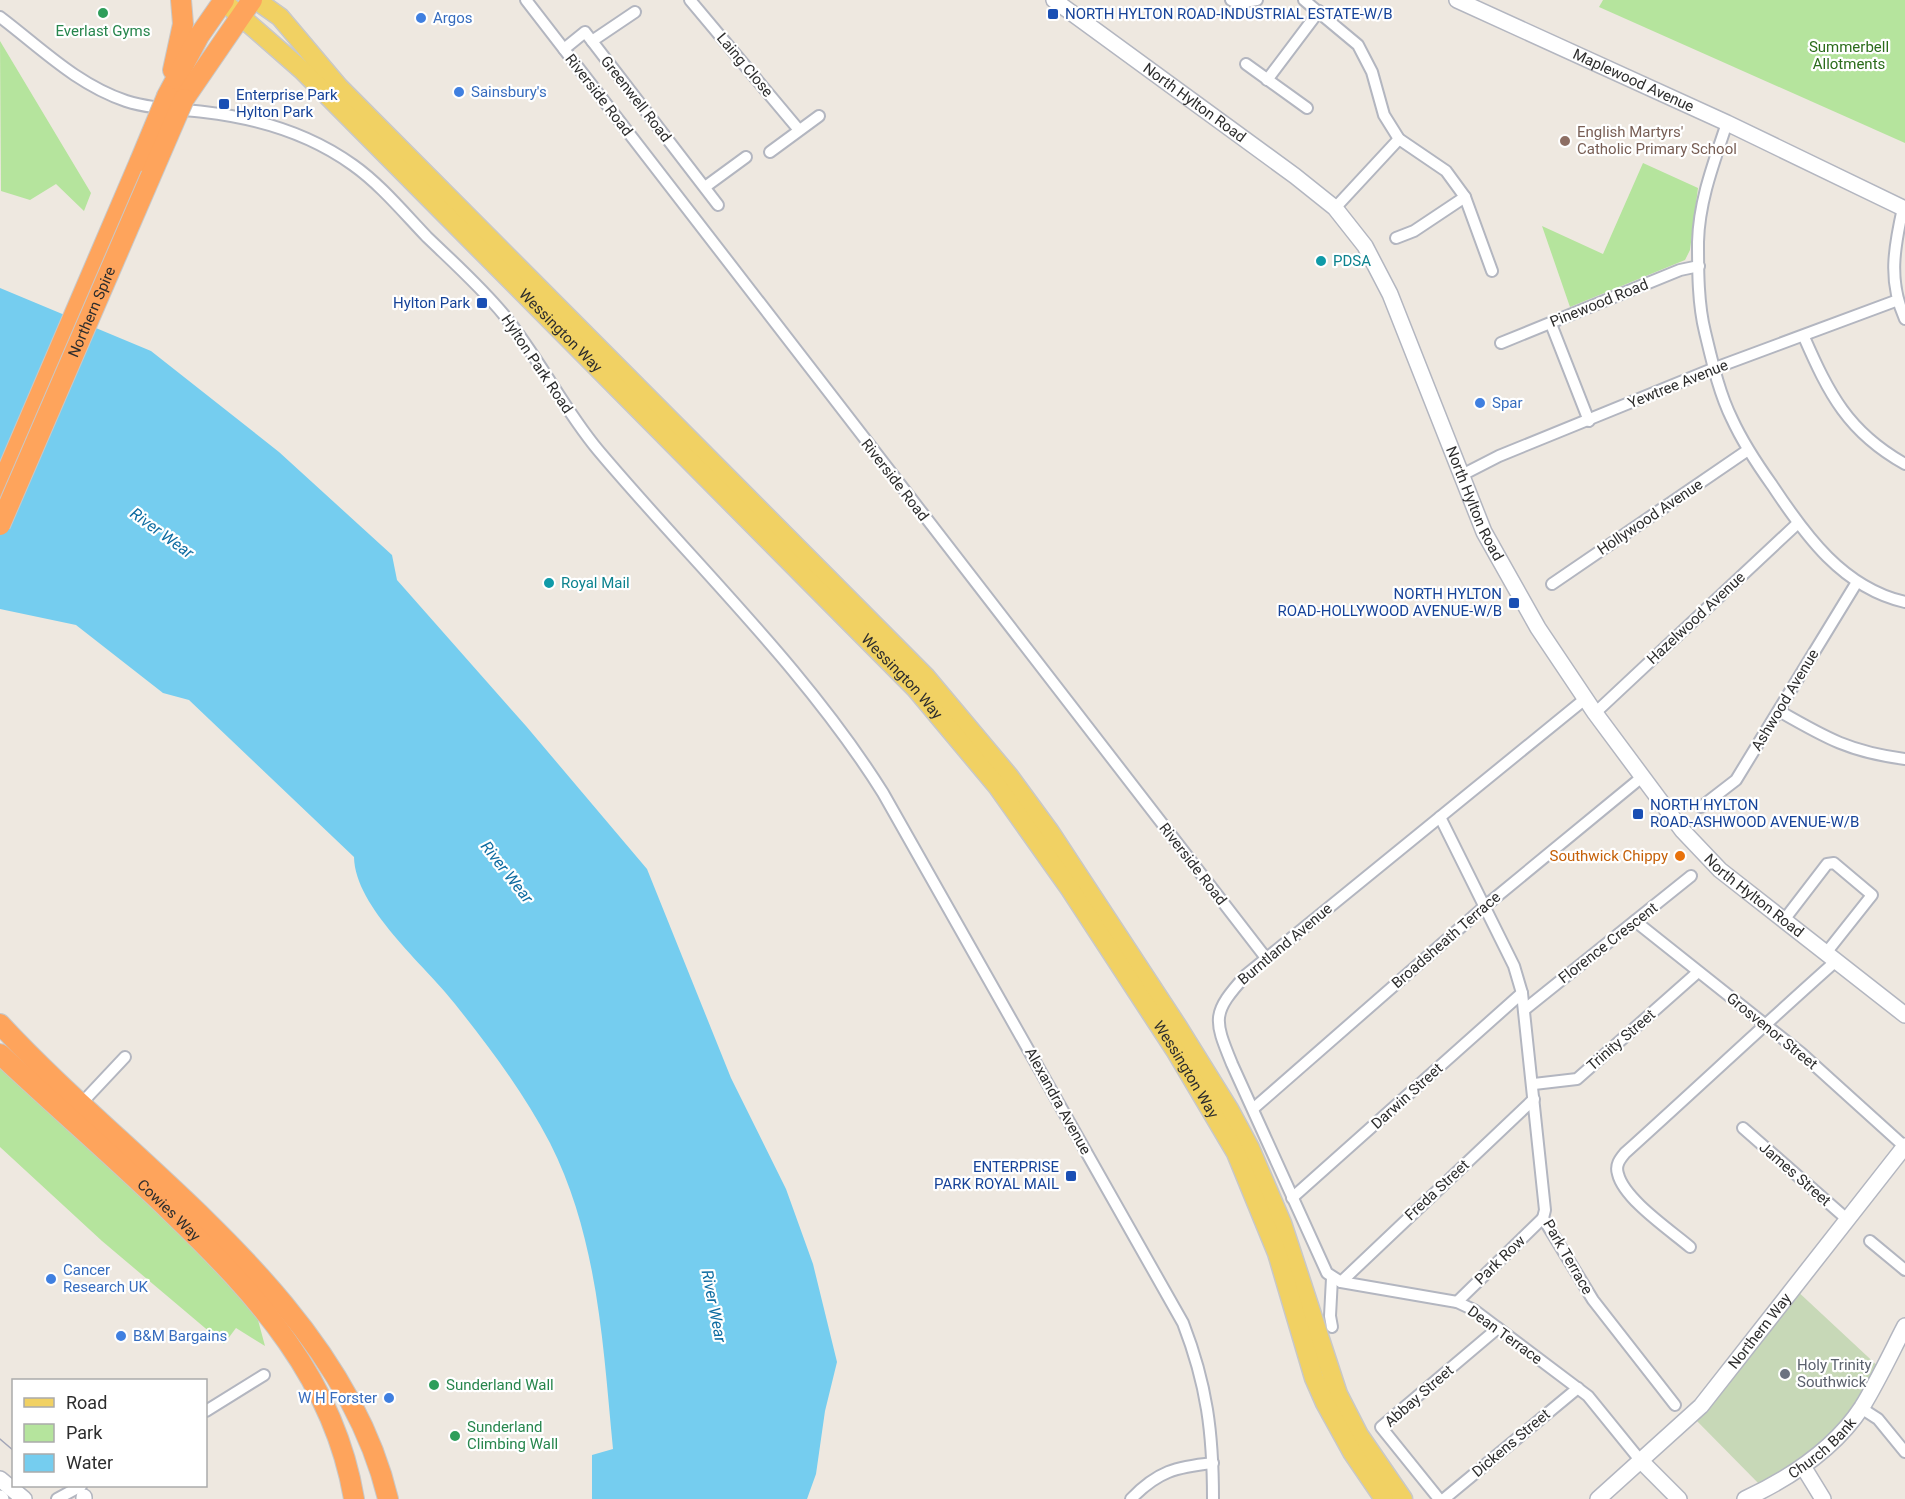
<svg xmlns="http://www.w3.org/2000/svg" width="1905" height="1499" viewBox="0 0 1905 1499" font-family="Roboto,sans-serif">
<rect width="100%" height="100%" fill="#eee8e0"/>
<!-- green -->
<g fill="#b5e49d">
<polygon points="1603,0 1905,0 1905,143 1599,7"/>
<polygon points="0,41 91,193 84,211 56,184 30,200 1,191"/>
<polygon points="1643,163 1698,188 1690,250 1685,260 1570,307 1542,226 1603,254"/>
<polygon points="0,1065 177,1231 239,1296 258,1320 265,1346 236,1328 224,1344 102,1241 0,1147"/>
</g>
<!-- cemetery -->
<polygon fill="#c7d8b7" points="1794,1288 1882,1370 1861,1408 1804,1468 1765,1490 1691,1415"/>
<!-- water -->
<path fill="#75cdef" d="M0,288L151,351L279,452L392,555L397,580L526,726L647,869L731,1078L786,1189L813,1264L837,1362L825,1411L816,1474L807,1499H592V1455L613,1449C603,1345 598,1238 550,1143C524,1093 490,1048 455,1004C425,965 355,908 354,857L189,700L163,693L76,625L0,609Z"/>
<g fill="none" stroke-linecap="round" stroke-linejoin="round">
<defs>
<g id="street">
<polyline points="526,0 1266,958"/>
<polyline points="690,0 799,130"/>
<polyline points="1231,0 1237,3 1257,0"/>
<polyline points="1304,0 1358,45 1372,72 1384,115 1399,139 1446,171 1465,197 1492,271"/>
<path d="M0,17C41,48 76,84 126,101C151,109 178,109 204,112C256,118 310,134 353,165C380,184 404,213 427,237C453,262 481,287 504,315C539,358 563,408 598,450C694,564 804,667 883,793L1183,1323C1207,1385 1213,1433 1213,1499"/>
<polyline points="592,41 635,12"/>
<polyline points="564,49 585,32 718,205"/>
<polyline points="1246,64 1307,108"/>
<polyline points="1267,80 1319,11"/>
<path d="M1727,123C1714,162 1699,201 1698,242C1698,271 1698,304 1705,332C1712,361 1719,393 1732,419C1743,443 1757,464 1772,485C1805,535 1843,588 1905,602"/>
<polyline points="770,152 819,116"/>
<polyline points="705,187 746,157"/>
<polyline points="1335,208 1399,139"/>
<path d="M1903,208C1894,248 1888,281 1905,319"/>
<polyline points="1396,238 1414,231 1465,197"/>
<polyline points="1551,324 1589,421"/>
<path d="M1804,337C1829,394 1848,432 1905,464"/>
<polyline points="1501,343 1680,270 1699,266"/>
<polyline points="1460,476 1499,456 1715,368 1898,300"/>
<polyline points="1552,584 1748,450"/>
<path d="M1585,699L1246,975C1212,1013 1213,1018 1232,1064L1327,1273L1341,1282L1457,1302L1474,1310L1588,1396L1640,1460"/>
<path d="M1779,711C1826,738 1850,752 1905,759"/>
<polyline points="1595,713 1797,524"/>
<polyline points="1701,807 1736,780 1857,582"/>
<polyline points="1440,817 1514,966 1522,993 1545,1210 1543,1218 1593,1300 1675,1405"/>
<polyline points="1784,920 1827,864 1834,863 1872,895 1826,953"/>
<polyline points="1635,921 1801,1053 1905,1147"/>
<polyline points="1524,1010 1691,876"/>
<polyline points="1534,1084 1577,1079 1698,972"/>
<polyline points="78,1107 125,1057"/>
<polyline points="1254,1108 1484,907 1642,777"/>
<polyline points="1743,1128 1848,1220"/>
<polyline points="1292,1198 1522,993"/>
<polyline points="1870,1241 1905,1270"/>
<path d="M1690,1247C1670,1230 1624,1199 1618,1174C1615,1165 1620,1159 1625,1153C1696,1089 1765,1024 1836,961"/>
<polyline points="1332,1278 1330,1316 1332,1327"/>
<polyline points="1341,1282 1534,1099"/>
<polyline points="1457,1302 1543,1218"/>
<polyline points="1861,1408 1878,1419 1905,1452"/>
<polyline points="206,1411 264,1375"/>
<polyline points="57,1499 81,1486"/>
<path d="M1131,1499C1158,1471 1176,1467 1213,1463"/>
<polyline points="1439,1499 1381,1427 1498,1328"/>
<polyline points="1444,1499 1578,1388"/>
</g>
<g id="secondary">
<path id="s1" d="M1054,0L1295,176L1335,208L1365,246L1390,294L1484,532L1538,628L1595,713L1682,830L1720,870L1905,1015"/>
<path id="s2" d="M1457,0L1727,123L1905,209"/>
<polyline points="1640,1460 1679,1499"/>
<polyline points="1804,1468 1823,1499"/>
<polyline points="0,1479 24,1499"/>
<polyline points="0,1498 1,1499"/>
<polyline points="84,1499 84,1497"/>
<path id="s3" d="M1598,1499L1701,1406L1905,1146"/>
<path id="s4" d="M1745,1499C1790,1478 1834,1450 1862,1407C1878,1381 1891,1353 1905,1326"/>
</g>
<g id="primary">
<polyline points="256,0 280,17 339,87 926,677 1009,776 1050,832 1178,1027 1229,1109 1250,1148 1282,1223 1338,1394 1359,1435 1403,1499"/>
<path id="s5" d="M223,1L302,70L915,688L997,786L1070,889L1175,1050L1236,1153L1277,1253L1314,1378L1325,1403L1352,1452L1384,1499"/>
</g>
<g id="highway">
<polyline points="173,70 183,24 181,0"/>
<polyline points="167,96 199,36 224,0"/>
<polyline points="184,99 252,0"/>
<polyline points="0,488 140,161"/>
<path d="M0,1024C132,1167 341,1300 388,1499"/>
<path id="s6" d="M0,1054C57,1108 117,1159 173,1214C257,1295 334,1379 354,1499"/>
</g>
</defs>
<!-- street casing -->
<use href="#street" stroke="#b3b6c0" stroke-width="14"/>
<!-- secondary casing -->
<use href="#secondary" stroke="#b3b6c0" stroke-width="18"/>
<!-- primary casing -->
<use href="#primary" stroke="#c8c8c8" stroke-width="21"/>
<!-- highway casing -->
<use href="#highway" stroke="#c8c8c8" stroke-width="22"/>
<!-- street -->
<use href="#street" stroke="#fff" stroke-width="10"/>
<!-- secondary -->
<use href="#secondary" stroke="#fff" stroke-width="15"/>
<!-- primary -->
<use href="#primary" stroke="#f1d163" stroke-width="18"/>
<!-- highway -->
<use href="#highway" stroke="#fea45c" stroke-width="20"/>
<!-- tram -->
<polyline stroke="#a2a5b7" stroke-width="1.5" points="0,1439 14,1451"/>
<defs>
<g id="highway-bridge">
<polyline points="140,161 167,96"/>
<path id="s7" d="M0,525L184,99"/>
</g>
</defs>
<!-- highway-bridge casing -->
<use href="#highway-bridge" stroke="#c8c8c8" stroke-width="22" stroke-linecap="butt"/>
<!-- highway-bridge -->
<use href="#highway-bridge" stroke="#fea45c" stroke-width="20"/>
</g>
<!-- markers -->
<g fill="#2e9e5b" stroke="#fff" stroke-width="2">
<circle cx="103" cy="13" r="6"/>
<circle cx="434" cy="1385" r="6"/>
<circle cx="455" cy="1436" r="6"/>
</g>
<g fill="#1a4fb4" stroke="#fff" stroke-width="2">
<rect x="1047" y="8" width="12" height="12" rx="3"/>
<rect x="218" y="98" width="12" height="12" rx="3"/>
<rect x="476" y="297" width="12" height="12" rx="3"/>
<rect x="1508" y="597" width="12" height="12" rx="3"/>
<rect x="1632" y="808" width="12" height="12" rx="3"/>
<rect x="1065" y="1170" width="12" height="12" rx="3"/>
</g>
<g fill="#3f7fe0" stroke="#fff" stroke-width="2">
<circle cx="421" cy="18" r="6"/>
<circle cx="459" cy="92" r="6"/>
<circle cx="1480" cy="403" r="6"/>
<circle cx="51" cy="1279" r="6"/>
<circle cx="121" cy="1336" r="6"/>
<circle cx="389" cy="1398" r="6"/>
</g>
<circle fill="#8d6e63" stroke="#fff" stroke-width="2" cx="1565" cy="141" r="6"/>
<g fill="#0f9aa8" stroke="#fff" stroke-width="2">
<circle cx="1321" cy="261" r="6"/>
<circle cx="549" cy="583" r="6"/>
</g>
<circle fill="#e8710a" stroke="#fff" stroke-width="2" cx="1680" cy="856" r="6"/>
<circle fill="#6b7280" stroke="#fff" stroke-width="2" cx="1785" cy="1374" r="6"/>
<g text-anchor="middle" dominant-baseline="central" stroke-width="4.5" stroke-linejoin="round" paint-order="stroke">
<!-- transit labels -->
<g font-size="15" fill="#164399" stroke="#fff" text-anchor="start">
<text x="1065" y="14">NORTH HYLTON ROAD-INDUSTRIAL ESTATE-W/B</text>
<text x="236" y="95">Enterprise Park<tspan x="236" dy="17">Hylton Park</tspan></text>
<text x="470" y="303" text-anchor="end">Hylton Park</text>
<text x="1502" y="594" text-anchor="end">NORTH HYLTON<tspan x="1502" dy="17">ROAD-HOLLYWOOD AVENUE-W/B</tspan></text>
<text x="1650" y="805">NORTH HYLTON<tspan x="1650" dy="17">ROAD-ASHWOOD AVENUE-W/B</tspan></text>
<text x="1059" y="1167" text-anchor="end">ENTERPRISE<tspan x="1059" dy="17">PARK ROYAL MAIL</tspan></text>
</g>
<!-- shop labels -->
<g font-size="15" fill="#366cbe" stroke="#fff" text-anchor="start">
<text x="433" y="18">Argos</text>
<text x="471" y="92">Sainsbury's</text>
<text x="1492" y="403">Spar</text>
<text x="63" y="1270">Cancer<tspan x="63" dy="17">Research UK</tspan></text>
<text x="133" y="1336">B&amp;M Bargains</text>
<text x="377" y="1398" text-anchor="end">W H Forster</text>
</g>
<!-- leisure labels -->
<g font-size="15" fill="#27864d" stroke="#fff" text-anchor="start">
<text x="103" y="31" text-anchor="middle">Everlast Gyms</text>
<text x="446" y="1385">Sunderland Wall</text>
<text x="467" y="1427">Sunderland<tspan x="467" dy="17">Climbing Wall</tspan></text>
</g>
<!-- park labels -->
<g font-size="15" fill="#2b6c1b" stroke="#fff">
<text x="1849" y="47">Summerbell<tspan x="1849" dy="17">Allotments</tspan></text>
</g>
<!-- street labels -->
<g font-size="15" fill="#2d2d2d" stroke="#fff">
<text transform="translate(745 65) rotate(50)">Laing Close</text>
<text stroke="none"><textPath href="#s2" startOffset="194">Maplewood Avenue</textPath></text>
<text transform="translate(599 95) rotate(52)">Riverside Road</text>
<text transform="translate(636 99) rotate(52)">Greenwell Road</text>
<text stroke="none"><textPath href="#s1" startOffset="174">North Hylton Road</textPath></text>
<text transform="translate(1599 303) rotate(-22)">Pinewood Road</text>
<text stroke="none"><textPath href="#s7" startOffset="232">Northern Spire</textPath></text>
<text stroke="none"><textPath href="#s5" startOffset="472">Wessington Way</textPath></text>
<text transform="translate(537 364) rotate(56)">Hylton Park Road</text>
<text transform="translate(1678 384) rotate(-22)">Yewtree Avenue</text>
<text transform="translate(895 480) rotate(52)">Riverside Road</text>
<text stroke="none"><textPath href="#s1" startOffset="678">North Hylton Road</textPath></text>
<text transform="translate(1650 517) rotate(-34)">Hollywood Avenue</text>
<text transform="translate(1696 618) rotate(-43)">Hazelwood Avenue</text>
<text stroke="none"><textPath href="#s5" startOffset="958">Wessington Way</textPath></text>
<text transform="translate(1785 700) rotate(-59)">Ashwood Avenue</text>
<text transform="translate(1193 864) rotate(52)">Riverside Road</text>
<text stroke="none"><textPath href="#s1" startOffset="1164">North Hylton Road</textPath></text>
<text transform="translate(1446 940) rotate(-41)">Broadsheath Terrace</text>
<text transform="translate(1608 943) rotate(-38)">Florence Crescent</text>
<text transform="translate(1285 944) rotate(-40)">Burntland Avenue</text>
<text transform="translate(1772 1031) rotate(39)">Grosvenor Street</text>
<text transform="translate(1621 1040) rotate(-41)">Trinity Street</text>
<text stroke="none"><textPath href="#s5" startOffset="1444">Wessington Way</textPath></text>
<text transform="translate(1407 1096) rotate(-42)">Darwin Street</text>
<text transform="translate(1058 1101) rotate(61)">Alexandra Avenue</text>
<text transform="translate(1795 1174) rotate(41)">James Street</text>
<text transform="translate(1437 1190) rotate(-43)">Freda Street</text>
<text stroke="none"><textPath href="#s6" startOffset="230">Cowies Way</textPath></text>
<text transform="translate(1568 1257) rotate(60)">Park Terrace</text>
<text transform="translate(1500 1260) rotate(-44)">Park Row</text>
<text stroke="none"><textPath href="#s3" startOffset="234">Northern Way</textPath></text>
<text transform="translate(1505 1335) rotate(36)">Dean Terrace</text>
<text transform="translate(1419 1396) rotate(-41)">Abbay Street</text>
<text transform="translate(1511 1443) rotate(-40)">Dickens Street</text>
<text stroke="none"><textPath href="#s4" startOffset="93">Church Bank</textPath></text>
</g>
<!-- education labels -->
<g font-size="15" fill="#785e54" stroke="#fff" text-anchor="start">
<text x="1577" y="132">English Martyrs'<tspan x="1577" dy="17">Catholic Primary School</tspan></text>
</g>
<!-- culture labels -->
<g font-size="15" fill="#0d838f" stroke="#fff" text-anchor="start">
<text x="1333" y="261">PDSA</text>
<text x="561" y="583">Royal Mail</text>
</g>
<!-- food labels -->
<g font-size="15" fill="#c56008" stroke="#fff" text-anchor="end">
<text x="1668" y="856">Southwick Chippy</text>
</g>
<!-- worship labels -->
<g font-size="15" fill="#5b616d" stroke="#fff" text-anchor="start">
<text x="1797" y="1365">Holy Trinity<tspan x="1797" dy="17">Southwick</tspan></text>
</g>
<!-- water labels -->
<g font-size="16" font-style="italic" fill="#0e6ca1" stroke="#fff">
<text transform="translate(162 533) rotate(36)">River Wear</text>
<text transform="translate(507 872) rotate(52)">River Wear</text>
<text transform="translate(714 1306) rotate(79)">River Wear</text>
</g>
</g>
<!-- legend -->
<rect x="12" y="1379" width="195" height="108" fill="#ffffff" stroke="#ababab" stroke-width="1.5"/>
<rect x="24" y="1398" width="30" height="9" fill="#f1d163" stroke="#ababab" stroke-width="1.5"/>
<text x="66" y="1409" font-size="18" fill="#2d2d2d">Road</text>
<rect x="24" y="1424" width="30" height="18" fill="#b5e49d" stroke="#ababab" stroke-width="1.5"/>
<text x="66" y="1439" font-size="18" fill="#2d2d2d">Park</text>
<rect x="24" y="1454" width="30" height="18" fill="#75cdef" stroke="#ababab" stroke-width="1.5"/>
<text x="66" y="1469" font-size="18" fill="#2d2d2d">Water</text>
</svg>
